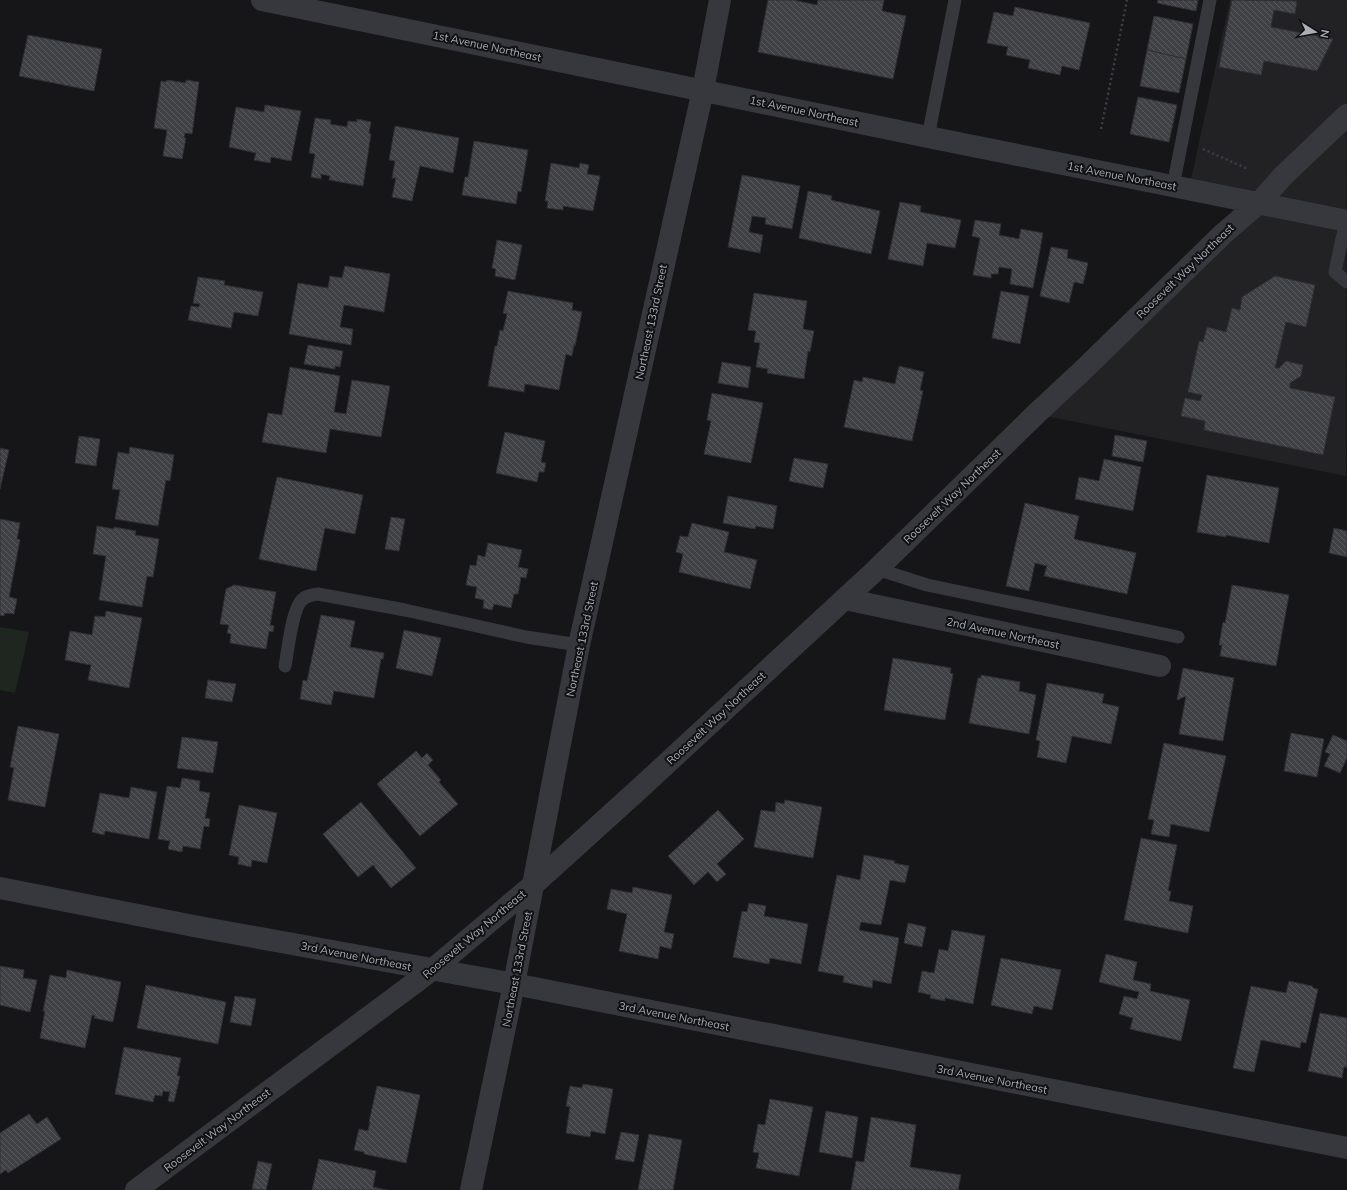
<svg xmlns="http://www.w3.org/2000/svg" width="1347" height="1190" viewBox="0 0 1347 1190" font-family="Mulish,sans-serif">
<defs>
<pattern id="building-back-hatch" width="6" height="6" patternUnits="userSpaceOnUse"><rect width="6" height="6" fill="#404145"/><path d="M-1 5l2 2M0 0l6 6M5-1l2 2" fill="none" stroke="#595a5e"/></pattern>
</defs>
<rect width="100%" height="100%" fill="#161618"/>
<!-- built -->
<polygon fill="#222225" points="1230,0 1347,0 1346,476 1036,414 1259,203 1189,189"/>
<!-- pitch -->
<polygon fill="#1e261f" points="0,627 29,632 15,693 0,690"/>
<!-- building -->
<g fill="url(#building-back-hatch)" stroke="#303034">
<polygon points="768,0 793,0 817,5 818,0 884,0 882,11 906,16 893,79 758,52"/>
<polygon points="1158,0 1198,0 1196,11 1157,3"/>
<polygon points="1232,0 1297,1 1295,14 1274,10 1271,27 1333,39 1317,71 1264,61 1261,75 1219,67"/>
<polygon points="1015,7 1090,23 1079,70 1062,66 1060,75 1028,68 1030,60 1006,55 1008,47 987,43 994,12 1013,16"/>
<polygon points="1154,16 1193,24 1186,59 1147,50"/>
<polygon points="28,35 102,49 94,91 19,76"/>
<polygon points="1147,50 1186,59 1179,93 1140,86"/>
<polygon points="167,80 186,83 186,80 199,82 192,134 185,133 184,138 186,138 182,159 163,156 167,130 154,128 161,81 166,82"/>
<polygon points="1138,97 1177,105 1169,142 1130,134"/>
<polygon points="265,105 301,111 291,161 271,157 270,163 254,160 256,153 229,147 236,107 264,112"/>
<polygon points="315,118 331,120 330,124 347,127 348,121 357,122 357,119 371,122 369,133 371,134 363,186 329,180 330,176 321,174 321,179 311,177 315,154 309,153"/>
<polygon points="395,126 459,138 453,173 420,166 412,201 392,197 396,178 392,178 395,161 389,160"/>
<polygon points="474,141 528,150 521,192 518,191 516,204 462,195 465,177 468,177"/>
<polygon points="551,163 579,168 580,163 589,165 587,174 600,176 593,211 563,206 563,210 547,208 548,201 545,201"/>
<polygon points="742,175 800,186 792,229 765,224 766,218 752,216 749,232 763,235 760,253 728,247"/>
<polygon points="808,191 832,196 831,200 880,211 871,254 799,238"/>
<polygon points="900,202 921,206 920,212 961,220 955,248 927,243 923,266 888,259"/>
<polygon points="975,220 1001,224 999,235 1019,239 1021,229 1043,233 1033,288 1010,284 1012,269 999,267 998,274 991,274 991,278 973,275 980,238 972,236"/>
<polygon points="497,240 522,245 515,280 495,276 496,269 492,268"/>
<polygon points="1051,247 1068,250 1067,258 1088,263 1083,284 1074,282 1069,303 1040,296"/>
<polygon points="345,266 390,274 384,312 344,305 340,327 353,329 351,345 289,334 298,283 328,288 330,276 342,278"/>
<polygon points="1275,276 1315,285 1306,327 1286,322 1275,368 1279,368 1286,361 1303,365 1301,376 1290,383 1290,388 1335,397 1323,455 1204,430 1205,421 1181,416 1185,398 1200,401 1202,395 1188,392 1199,341 1203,342 1207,327 1226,332 1232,308 1240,310 1242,297"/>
<polygon points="198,277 225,281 224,285 263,292 258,316 234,312 231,328 188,320 191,306 199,307 200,304 193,303"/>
<polygon points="508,291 573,303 572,310 582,312 575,346 574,344 572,356 566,354 559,390 525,384 524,392 488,386 495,346 497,346 500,330 503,331 507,314 503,313"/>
<polygon points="1001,291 1029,296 1020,344 992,338"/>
<polygon points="754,293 807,301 803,329 814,331 810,352 808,351 804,379 767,373 768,369 756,367 760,343 754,342 756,331 748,330"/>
<polygon points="308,345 343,351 340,367 335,366 335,369 304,364"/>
<polygon points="722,362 751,367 748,388 718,383"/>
<polygon points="899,366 924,372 920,390 923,391 912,441 844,427 854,380 862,382 863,377 895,384"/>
<polygon points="290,367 340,376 334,412 346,414 352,380 390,386 381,437 330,429 326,453 262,442 268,413 282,415"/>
<polygon points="712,393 763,403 751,463 704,454 711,421 707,420"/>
<polygon points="505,432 545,441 541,462 546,463 544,472 539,472 537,482 496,473"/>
<polygon points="1115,435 1147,441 1143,462 1112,456"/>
<polygon points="79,436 100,439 96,466 75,463"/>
<polygon points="130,447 174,455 170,481 166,480 158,526 115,519 120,490 112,489 118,452 129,454"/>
<polygon points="0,448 9,450 0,489"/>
<polygon points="794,458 828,464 823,488 789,481"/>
<polygon points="1104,459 1141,467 1133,511 1075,499 1079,477 1099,481"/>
<polygon points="1207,475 1279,488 1269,543 1226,535 1226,537 1197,532"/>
<polygon points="277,477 363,495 355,534 325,528 316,571 259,559"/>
<polygon points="728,496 777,506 773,529 756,526 755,529 723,523"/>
<polygon points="1025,503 1079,516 1074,539 1136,553 1127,594 1044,576 1047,566 1035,563 1029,591 1006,586"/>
<polygon points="391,517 405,519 399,551 385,549"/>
<polygon points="0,519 20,523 17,539 20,540 9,597 17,599 14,614 5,613 4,616 0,615"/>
<polygon points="692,523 729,532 724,552 757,560 750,589 679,572 683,554 676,552 680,536 688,537"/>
<polygon points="97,526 114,529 114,527 136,531 135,535 159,539 153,577 147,576 142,607 99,600 106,556 93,554"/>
<polygon points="1334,528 1347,531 1347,557 1329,553"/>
<polygon points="488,543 522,550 518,567 528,569 526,578 521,577 518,594 514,594 511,608 494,604 492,610 483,608 484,600 475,598 477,587 466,585 470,565 476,566 478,555 485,557"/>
<polygon points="234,585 276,592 270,625 274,626 273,632 269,631 266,649 230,643 231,634 227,633 229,625 220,624 226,589"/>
<polygon points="1232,585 1289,595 1276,666 1220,656 1222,645 1219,645 1223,622 1225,623"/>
<polygon points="106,611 142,618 129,688 88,680 91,665 65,660 70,631 92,635 95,616 105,617"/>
<polygon points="321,615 355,621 350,647 384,653 383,659 381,659 374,698 334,691 331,705 300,699 303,680 307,681"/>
<polygon points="404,630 441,638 432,676 396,668"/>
<polygon points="893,658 951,668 950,673 953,674 945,720 884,710"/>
<polygon points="1183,668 1234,678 1223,741 1179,734 1186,696 1177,700"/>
<polygon points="981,675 1020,682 1019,691 1036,695 1029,734 969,723 978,678 981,678"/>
<polygon points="208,680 236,684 232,702 205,698"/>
<polygon points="1047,683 1104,694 1102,703 1119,707 1111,744 1072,736 1066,763 1037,757 1040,741 1036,740"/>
<polygon points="18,726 59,734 45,807 8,800 14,768 10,767"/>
<polygon points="1291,733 1324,739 1317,777 1284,771"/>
<polygon points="1333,735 1347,741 1347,758 1340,773 1324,766 1330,754 1325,752"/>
<polygon points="182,737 218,742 213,773 177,768"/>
<polygon points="1164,743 1226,756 1209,832 1171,824 1169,837 1151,834 1154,820 1148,819"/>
<polygon points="416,751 422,758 427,753 433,760 428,765 441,780 439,782 458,804 420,836 377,784"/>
<polygon points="182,778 200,781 199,791 210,793 205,818 210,819 209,827 204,826 200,849 183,846 182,852 168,849 170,841 158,839 167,786 180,788"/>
<polygon points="131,787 157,792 149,839 105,831 104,835 92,832 100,793 129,798"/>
<polygon points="785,800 822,807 813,858 754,847 761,810 775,812 776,802 784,804"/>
<polygon points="361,802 416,868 391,888 373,865 358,877 323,834"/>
<polygon points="239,805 277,813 267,863 252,860 251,867 238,864 239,857 229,855"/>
<polygon points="718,810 744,839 717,864 726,874 717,882 708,872 694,885 668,856"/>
<polygon points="1141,838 1177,845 1168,891 1171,891 1169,901 1193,906 1188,933 1124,920"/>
<polygon points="864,855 895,861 894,863 909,866 905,883 890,880 881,925 861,922 859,930 899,938 891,984 873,980 872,988 843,982 844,976 818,971 837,875 860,880"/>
<polygon points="633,887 672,895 664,932 674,934 671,949 660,946 658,959 619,951 627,914 607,909 611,889 632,893"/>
<polygon points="749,903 766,906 764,916 808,924 801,964 770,958 769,964 733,957 742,911 747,912"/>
<polygon points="908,923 926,927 922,947 904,943"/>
<polygon points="952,930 985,936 973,1004 945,998 945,1001 930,998 931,995 918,992 922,971 934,973 939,949 948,951"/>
<polygon points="1106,954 1137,962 1133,980 1151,984 1150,991 1190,1000 1181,1041 1130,1029 1133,1018 1119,1014 1124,996 1137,999 1139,992 1099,982"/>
<polygon points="1001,958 1061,970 1052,1010 1034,1006 1032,1014 991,1005"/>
<polygon points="0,966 24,970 23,978 37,980 30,1012 0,1005"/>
<polygon points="67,970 121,982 113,1022 94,1018 95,1016 92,1015 85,1048 40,1038 45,1011 43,1011 50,975 66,978"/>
<polygon points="1289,981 1312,986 1313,988 1318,989 1306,1043 1301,1042 1300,1048 1261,1040 1254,1072 1233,1068 1251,986 1286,993"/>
<polygon points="146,985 226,1002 218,1044 137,1028"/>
<polygon points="235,996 256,999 251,1026 230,1022"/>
<polygon points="1320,1013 1347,1018 1347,1067 1344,1067 1342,1078 1308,1071"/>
<polygon points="124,1047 181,1058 177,1076 180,1076 174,1102 168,1101 170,1092 163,1091 162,1096 155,1095 153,1102 115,1094"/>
<polygon points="583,1084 613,1089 605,1134 591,1131 590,1137 566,1133 570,1107 566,1106 570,1086 582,1088"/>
<polygon points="377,1086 420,1095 406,1163 364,1154 364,1152 354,1150 359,1129 368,1131 370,1122 369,1122"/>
<polygon points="770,1099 813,1107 799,1176 756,1168 759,1153 753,1152 758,1124 765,1125"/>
<polygon points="826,1111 858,1117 852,1158 819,1152"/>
<polygon points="29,1114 37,1124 47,1117 61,1139 8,1173 6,1170 0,1174 0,1133"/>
<polygon points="871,1117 916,1125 910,1167 961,1175 958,1190 851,1190 856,1161 864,1162"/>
<polygon points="621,1132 639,1135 634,1162 615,1159"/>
<polygon points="649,1134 682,1140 673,1190 638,1190"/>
<polygon points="319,1159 376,1171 373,1187 387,1190 312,1190"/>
<polygon points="258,1161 272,1164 266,1190 252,1189"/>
</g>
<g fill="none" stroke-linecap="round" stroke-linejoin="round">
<!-- path -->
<g stroke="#3d3f44" stroke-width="2.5" stroke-dasharray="2 3" stroke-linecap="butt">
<polyline points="1101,129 1127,0"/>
<polyline points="1203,149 1248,169"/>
</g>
<!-- service -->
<g stroke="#37383d" stroke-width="13">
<polyline points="928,137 955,0"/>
<polyline points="1173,186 1210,0"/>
<polyline points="1346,220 1335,272 1347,282"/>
<polyline points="877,569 927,585 1178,637"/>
<path d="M285,666C288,651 292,607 303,599C308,595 313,595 318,594L405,610L526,637L579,645"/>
</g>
<!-- minor -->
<g stroke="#37383d" stroke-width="22">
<polyline points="845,599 1160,666"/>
<polyline points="0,888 199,927 514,984 1347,1148"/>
<polyline points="136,1190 432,970 533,885 638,790 877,569 1036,414 1081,372 1224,233 1259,203"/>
<polyline points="471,1190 514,984 579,645 703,90 720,0"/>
</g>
<!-- tertiary -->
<g stroke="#37383d" stroke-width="22">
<polyline points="262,0 928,137 1347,221"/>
<polyline points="1259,203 1283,176 1347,115"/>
</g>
</g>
<g text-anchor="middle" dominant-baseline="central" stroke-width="4" stroke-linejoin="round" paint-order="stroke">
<!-- street labels -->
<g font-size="11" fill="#a8adb8" stroke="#111113">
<text transform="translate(487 46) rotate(12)">1st Avenue Northeast</text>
<text transform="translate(804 111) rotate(12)">1st Avenue Northeast</text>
<text transform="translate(1122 176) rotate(11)">1st Avenue Northeast</text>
<text transform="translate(1185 271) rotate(-44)">Roosevelt Way Northeast</text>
<text transform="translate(651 322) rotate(-78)">Northeast 133rd Street</text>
<text transform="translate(952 496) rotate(-44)">Roosevelt Way Northeast</text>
<text transform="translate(1003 633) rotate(12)">2nd Avenue Northeast</text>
<text transform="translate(582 639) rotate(-78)">Northeast 133rd Street</text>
<text transform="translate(716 718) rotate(-43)">Roosevelt Way Northeast</text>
<text transform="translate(474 934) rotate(-40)">Roosevelt Way Northeast</text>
<text transform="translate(356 956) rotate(11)">3rd Avenue Northeast</text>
<text transform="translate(517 969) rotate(-79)">Northeast 133rd Street</text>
<text transform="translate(674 1016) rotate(11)">3rd Avenue Northeast</text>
<text transform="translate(992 1079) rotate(11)">3rd Avenue Northeast</text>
<text transform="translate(217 1130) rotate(-37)">Roosevelt Way Northeast</text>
</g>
</g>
<!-- north arrow -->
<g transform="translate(1315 32) rotate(101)" stroke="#111113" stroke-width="3" paint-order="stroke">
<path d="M0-3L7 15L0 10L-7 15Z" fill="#a8adb8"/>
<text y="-6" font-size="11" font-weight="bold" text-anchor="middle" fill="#a8adb8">N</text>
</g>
</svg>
